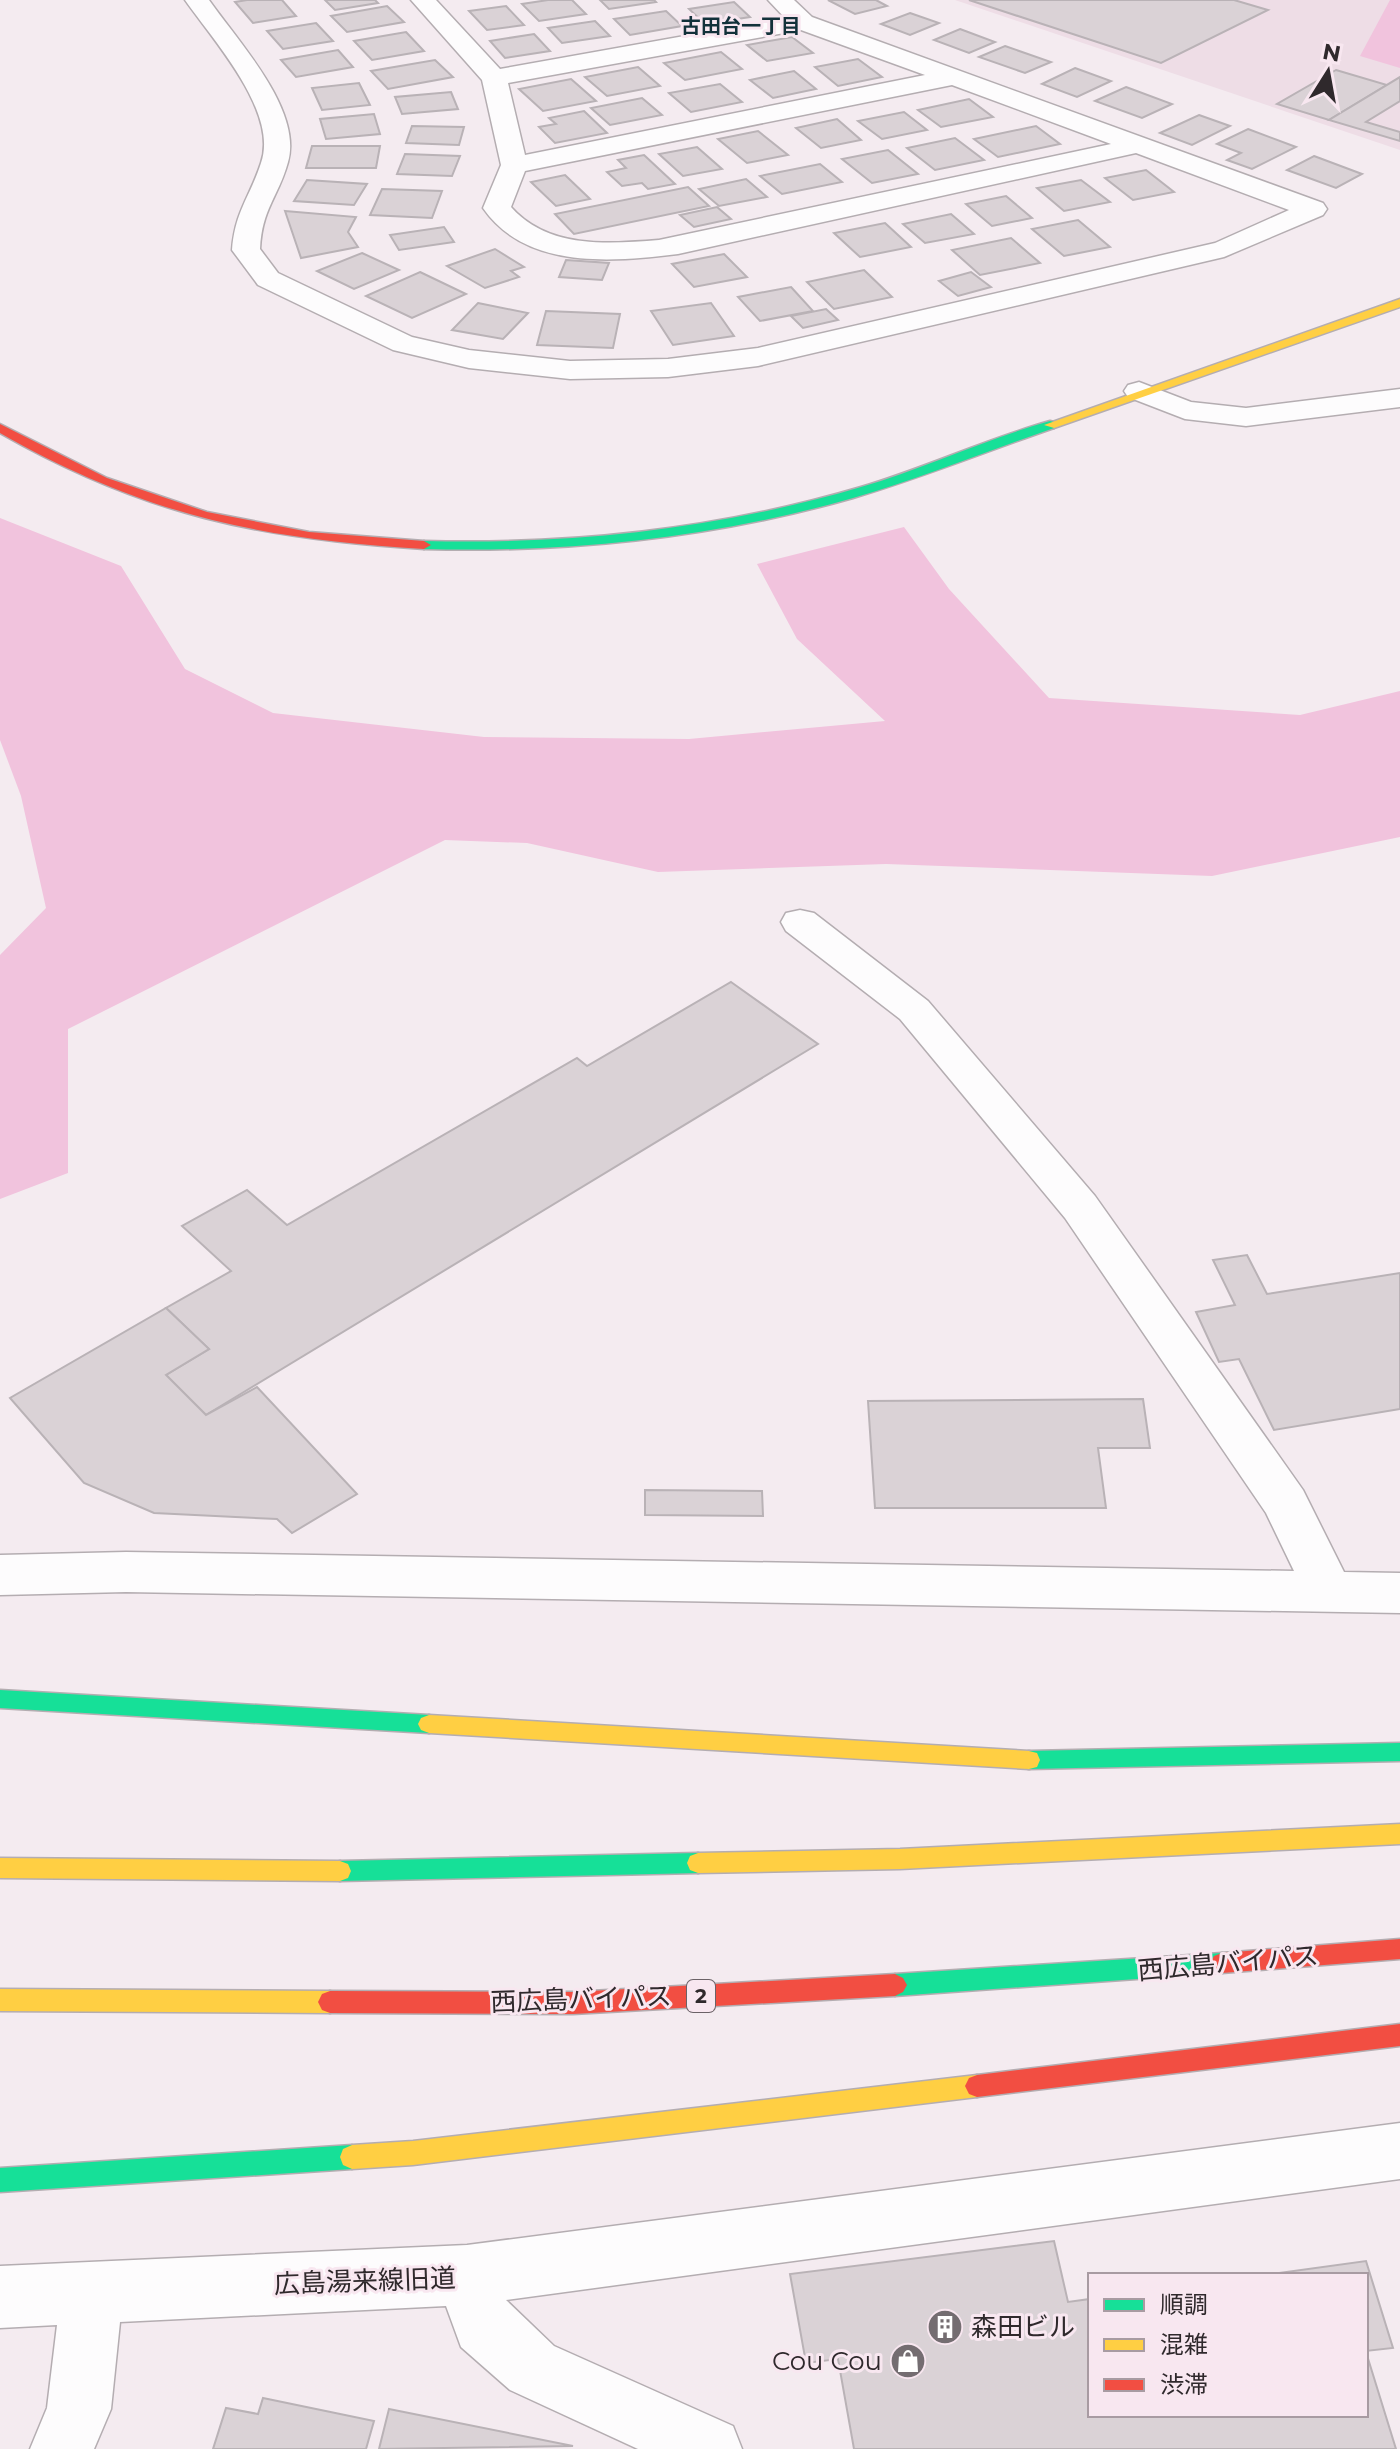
<svg xmlns="http://www.w3.org/2000/svg" width="1400" height="2449" viewBox="0 0 1400 2449" font-family="Montserrat,'Noto Sans JP',sans-serif">
<rect width="100%" height="100%" fill="#f4ebf0"/>
<!-- built -->
<polygon fill="#eedde6" points="955,0 1400,0 1400,150"/>
<!-- green -->
<g fill="#f1c3dd">
<polygon points="1390,0 1400,0 1400,68 1360,56"/>
<polygon points="0,518 121,566 185,669 273,713 484,737 689,739 885,721 797,639 757,564 904,527 949,589 1049,698 1300,715 1400,691 1400,837 1212,876 886,864 658,872 527,843 445,840 68,1029 68,1173 0,1199 0,955 46,908 21,796 0,740"/>
</g>
<!-- building -->
<g fill="#dad2d6" stroke="#b9b2b6" stroke-width="2">
<polygon points="247,0 282,0 296,16 253,23 235,2"/>
<polygon points="325,0 375,0 378,3 335,10"/>
<polygon points="548,0 572,0 586,14 539,21 522,4"/>
<polygon points="600,0 654,0 656,2 609,9"/>
<polygon points="828,0 876,0 887,6 855,14"/>
<polygon points="969,0 1234,0 1268,10 1161,63"/>
<polygon points="734,2 750,17 705,24 689,9"/>
<polygon points="387,6 404,22 347,32 331,16"/>
<polygon points="506,6 524,25 487,30 469,11"/>
<polygon points="666,11 682,26 630,35 614,19"/>
<polygon points="910,13 939,23 910,35 881,24"/>
<polygon points="595,21 610,36 562,43 548,28"/>
<polygon points="316,23 333,41 283,49 267,31"/>
<polygon points="960,29 995,42 969,53 934,40"/>
<polygon points="406,32 424,51 372,60 354,41"/>
<polygon points="534,34 550,51 505,58 490,41"/>
<polygon points="792,37 813,53 767,61 747,45"/>
<polygon points="1005,46 1051,62 1025,73 979,57"/>
<polygon points="338,50 353,67 296,77 281,60"/>
<polygon points="721,52 742,69 685,80 664,63"/>
<polygon points="858,59 882,77 838,86 815,67"/>
<polygon points="435,60 453,77 388,89 371,71"/>
<polygon points="638,67 660,86 607,96 585,77"/>
<polygon points="1075,68 1111,81 1077,97 1042,84"/>
<polygon points="1336,70 1387,85 1329,120 1277,104"/>
<polygon points="794,71 816,89 773,98 750,80"/>
<polygon points="1400,77 1400,101 1366,122 1400,132 1400,141 1329,120"/>
<polygon points="571,79 596,101 543,111 519,89"/>
<polygon points="359,83 370,105 322,110 312,88"/>
<polygon points="720,84 742,102 691,112 669,93"/>
<polygon points="1126,87 1172,104 1142,118 1095,101"/>
<polygon points="451,92 458,109 402,114 395,97"/>
<polygon points="642,98 662,115 610,125 591,108"/>
<polygon points="969,99 993,117 941,127 918,110"/>
<polygon points="584,111 607,133 555,143 539,127 556,124 549,118"/>
<polygon points="904,112 927,130 882,139 858,121"/>
<polygon points="374,114 380,134 326,139 320,119"/>
<polygon points="1199,115 1230,126 1192,145 1160,133"/>
<polygon points="837,119 861,140 821,148 796,128"/>
<polygon points="412,126 464,127 459,145 406,143"/>
<polygon points="1036,126 1060,144 998,157 974,139"/>
<polygon points="1248,129 1296,147 1252,169 1227,160 1241,153 1217,144"/>
<polygon points="758,131 788,155 747,163 718,139"/>
<polygon points="955,138 984,160 935,170 907,148"/>
<polygon points="312,146 380,146 376,168 306,168"/>
<polygon points="697,147 722,169 683,176 659,154"/>
<polygon points="888,150 918,174 872,183 842,159"/>
<polygon points="405,154 460,156 452,176 397,174"/>
<polygon points="644,155 675,184 648,189 642,183 622,186 607,172 626,168 618,160"/>
<polygon points="1314,156 1362,174 1336,188 1287,170"/>
<polygon points="820,164 842,182 782,194 760,176"/>
<polygon points="1146,170 1174,192 1133,200 1105,178"/>
<polygon points="565,175 590,199 556,206 531,182"/>
<polygon points="746,179 767,197 719,206 699,189"/>
<polygon points="307,180 367,184 354,205 294,201"/>
<polygon points="1081,180 1110,202 1064,211 1037,188"/>
<polygon points="688,187 709,206 574,234 555,214"/>
<polygon points="382,189 442,191 432,218 370,215"/>
<polygon points="1006,196 1032,218 992,226 966,204"/>
<polygon points="717,207 731,219 694,227 680,215"/>
<polygon points="285,211 356,217 348,232 358,247 301,258"/>
<polygon points="951,214 974,234 925,243 903,224"/>
<polygon points="1078,220 1110,247 1064,256 1032,229"/>
<polygon points="885,223 911,247 860,257 834,233"/>
<polygon points="444,227 454,242 399,250 390,235"/>
<polygon points="1011,238 1040,263 980,275 952,250"/>
<polygon points="495,249 524,267 511,271 519,277 485,288 447,266"/>
<polygon points="362,253 399,270 354,289 317,271"/>
<polygon points="724,254 747,277 694,287 672,264"/>
<polygon points="566,260 609,263 602,280 559,277"/>
<polygon points="864,270 892,297 834,309 807,282"/>
<polygon points="420,272 466,294 412,318 366,296"/>
<polygon points="971,272 991,287 958,296 939,281"/>
<polygon points="791,287 813,311 760,321 738,297"/>
<polygon points="478,303 528,313 503,339 452,330"/>
<polygon points="711,303 734,336 673,345 651,311"/>
<polygon points="826,309 838,320 803,328 791,316"/>
<polygon points="546,311 620,314 613,348 537,345"/>
<polygon points="731,982 818,1044 206,1415 166,1375 209,1349 166,1308 231,1271 182,1226 247,1190 287,1225 577,1058 587,1066"/>
<polygon points="1247,1255 1267,1294 1400,1273 1400,1409 1274,1430 1239,1359 1219,1362 1196,1312 1235,1305 1213,1260"/>
<polygon points="166,1308 209,1349 166,1375 206,1415 257,1387 357,1494 292,1533 277,1519 154,1513 84,1483 10,1398"/>
<polygon points="1143,1399 1150,1448 1098,1448 1106,1508 875,1508 868,1401"/>
<polygon points="645,1490 762,1491 763,1516 645,1515"/>
<polygon points="1054,2241 1068,2302 1090,2299 1090,2415 1366,2415 1366,2352 1396,2449 854,2449 838,2359 806,2363 790,2274"/>
<polygon points="1366,2261 1393,2348 1366,2351 1366,2275 1265,2275"/>
<polygon points="263,2398 374,2421 366,2449 213,2449 226,2408 258,2414"/>
<polygon points="389,2409 573,2446 379,2449"/>
</g>
<g fill="none" stroke-linecap="round" stroke-linejoin="round">
<defs>
<g id="street">
<path d="M185,0H209C237,40 303,110 288,162C278,198 262,208 260,249L278,273L412,337L469,350L570,361L668,359L758,348L1215,243L1289,210L1136,153L678,254C612,262 526,270 483,208L501,165L482,80L411,0H436L500,69L785,18L768,0H794L812,17L1323,203L1327,209L1323,215L1224,257L758,366L668,377L570,379L469,368L393,350L258,285L232,250C235,211 250,197 261,163C279,112 213,40 185,0ZM801,30L925,75L525,155L508,83ZM952,85L1111,144L659,240C608,244 548,249 511,207L525,171Z"/>
<polygon points="1139,382 1191,402 1246,408 1400,389 1400,407 1246,426 1185,419 1128,397 1124,391 1128,385"/>
<polygon points="800,910 814,913 928,1001 1095,1196 1303,1490 1344,1572 1400,1573 1400,1613 126,1592 0,1595 0,1555 126,1552 1294,1571 1266,1513 1065,1218 900,1019 786,931 781,922 786,913"/>
<polygon points="1400,2123 1400,2179 506,2300 554,2346 733,2426 742,2449 638,2449 510,2390 461,2347 446,2306 120,2322 111,2409 94,2449 30,2449 47,2408 57,2325 0,2328 0,2266 467,2245"/>
</g>
<g id="fast">
<path d="M1050,421L1054,422V428C987,451 921,478 853,498C713,538 569,553 424,549L417,545L424,541C572,545 719,529 861,487C925,468 986,439 1050,421Z"/>
<polygon points="0,1690 429,1715 437,1718 440,1724 437,1730 429,1733 0,1708"/>
<polygon points="1400,1743 1400,1761 1029,1769 1021,1767 1018,1760 1021,1753 1029,1751"/>
<polygon points="698,1853 706,1856 709,1863 706,1870 698,1873 340,1881 332,1878 329,1871 332,1864 340,1861"/>
<polygon points="1222,1953 1230,1956 1234,1963 1230,1970 1222,1973 895,1996 887,1992 883,1985 887,1978 895,1974"/>
<polygon points="352,2145 361,2149 364,2157 361,2165 352,2169 0,2192 0,2168"/>
</g>
<g id="slow">
<polygon points="1400,299 1400,307 1054,428 1044,425"/>
<polygon points="429,1715 1029,1751 1037,1753 1040,1760 1037,1767 1029,1769 429,1733 421,1730 418,1724 421,1718"/>
<polygon points="1400,1824 1400,1844 900,1869 698,1873 690,1870 687,1863 690,1856 698,1853 900,1849"/>
<polygon points="0,1858 340,1861 348,1864 351,1871 348,1878 340,1881 0,1878"/>
<polygon points="0,1989 330,1991 338,1994 342,2002 338,2010 330,2013 0,2011"/>
<polygon points="977,2075 985,2078 989,2086 985,2094 977,2097 413,2165 352,2169 343,2165 340,2157 343,2149 352,2145 413,2141"/>
</g>
<g id="jam">
<path d="M0,424L107,478L207,512L309,532L424,541L431,545L424,549C260,539 144,515 0,433Z"/>
<polygon points="1400,1939 1400,1959 1222,1973 1214,1970 1210,1963 1214,1956 1222,1953"/>
<polygon points="895,1974 903,1978 907,1985 903,1992 895,1996 573,2014 330,2013 322,2010 318,2002 322,1994 330,1991 573,1992"/>
<polygon points="1400,2024 1400,2046 977,2097 969,2094 965,2086 969,2078 977,2075"/>
</g>
</defs>
<!-- street casing -->
<use href="#street" stroke="#b4adb1" stroke-width="3"/>
<!-- fast casing -->
<use href="#fast" stroke="#b4adb1" stroke-width="3"/>
<!-- slow casing -->
<use href="#slow" stroke="#b4adb1" stroke-width="3"/>
<!-- jam casing -->
<use href="#jam" stroke="#b4adb1" stroke-width="3"/>
<!-- street -->
<use href="#street" fill="#fdfcfd" fill-rule="evenodd"/>
<!-- fast -->
<use href="#fast" fill="#16e098" fill-rule="evenodd"/>
<!-- slow -->
<use href="#slow" fill="#ffcf43" fill-rule="evenodd"/>
<!-- jam -->
<use href="#jam" fill="#f24e42" fill-rule="evenodd"/>
</g>
<!-- icons -->
<defs>
<symbol id="building-disc" viewBox="-11 -11 22 22"><circle r="9.5" fill="#746d71" stroke="#f8e7f0"/><path d="M-4-6H4V6H1V3H-1V6H-4ZM-2.5-4.3h1.7v1.8h-1.7ZM.8-4.3h1.7v1.8H.8ZM-2.5-1h1.7V.8h-1.7ZM.8-1h1.7V.8H.8Z" fill="#fff"/></symbol>
<symbol id="shop-disc" viewBox="-11 -11 22 22"><circle r="9.5" fill="#746d71" stroke="#f8e7f0"/><path d="M-5-2.5h2.3a2.7 3.5 0 0 1 5.4 0H5L5.5 6h-11ZM-1.5-2.5h3a1.5 2.3 0 0 0-3 0Z" fill="#fff"/></symbol>
</defs>
<g fill-rule="evenodd">
<use href="#building-disc" x="925" y="2307" width="40" height="40"/>
<use href="#shop-disc" x="888" y="2341" width="40" height="40"/>
</g>
<g text-anchor="middle" dominant-baseline="central" stroke-width="6" stroke-linejoin="round" paint-order="stroke">
<!-- far-neighbourhood labels -->
<g font-size="20" font-weight="bold" fill="#12313a" stroke="#f8e7f0">
<text x="741" y="26">古田台一丁目</text>
</g>
<!-- shield labels -->
<rect fill="#f8e7f0" stroke="#6b6267" stroke-width="2" x="687" y="1980" width="28" height="32" rx="6"/>
<g font-size="20" font-weight="bold" fill="#2f292c">
<text x="701" y="1996">2</text>
</g>
<!-- near-street labels -->
<g font-size="26" fill="#2f292c" stroke="#f8e7f0">
<text transform="translate(1228 1963) rotate(-5)">西広島バイパス</text>
<text transform="translate(581 1999) rotate(-2)">西広島バイパス</text>
<text transform="translate(365 2281) rotate(-2)">広島湯来線旧道</text>
</g>
<!-- near-poi labels -->
<g font-size="26" fill="#2f292c" stroke="#f8e7f0" text-anchor="start">
<text x="971" y="2327">森田ビル</text>
<text x="882" y="2361" text-anchor="end">Cou Cou</text>
</g>
</g>
<!-- legend -->
<rect x="1088" y="2273" width="280" height="144" fill="#f8e7f0" stroke="#a89ba2" stroke-width="2"/>
<rect x="1104" y="2299" width="40" height="12" fill="#16e098" stroke="#a89ba2" stroke-width="2"/>
<text x="1160" y="2313" font-size="24" fill="#2f292c">順調</text>
<rect x="1104" y="2339" width="40" height="12" fill="#ffcf43" stroke="#a89ba2" stroke-width="2"/>
<text x="1160" y="2353" font-size="24" fill="#2f292c">混雑</text>
<rect x="1104" y="2379" width="40" height="12" fill="#f24e42" stroke="#a89ba2" stroke-width="2"/>
<text x="1160" y="2393" font-size="24" fill="#2f292c">渋滞</text>
<!-- north arrow -->
<g transform="translate(1328 72) rotate(11)" stroke="#f8e7f0" stroke-width="6" paint-order="stroke">
<path d="M0-6L14 30L0 20L-14 30Z" fill="#2f292c"/>
<text y="-12" font-size="22" font-weight="bold" text-anchor="middle" fill="#2f292c">N</text>
</g>
</svg>
